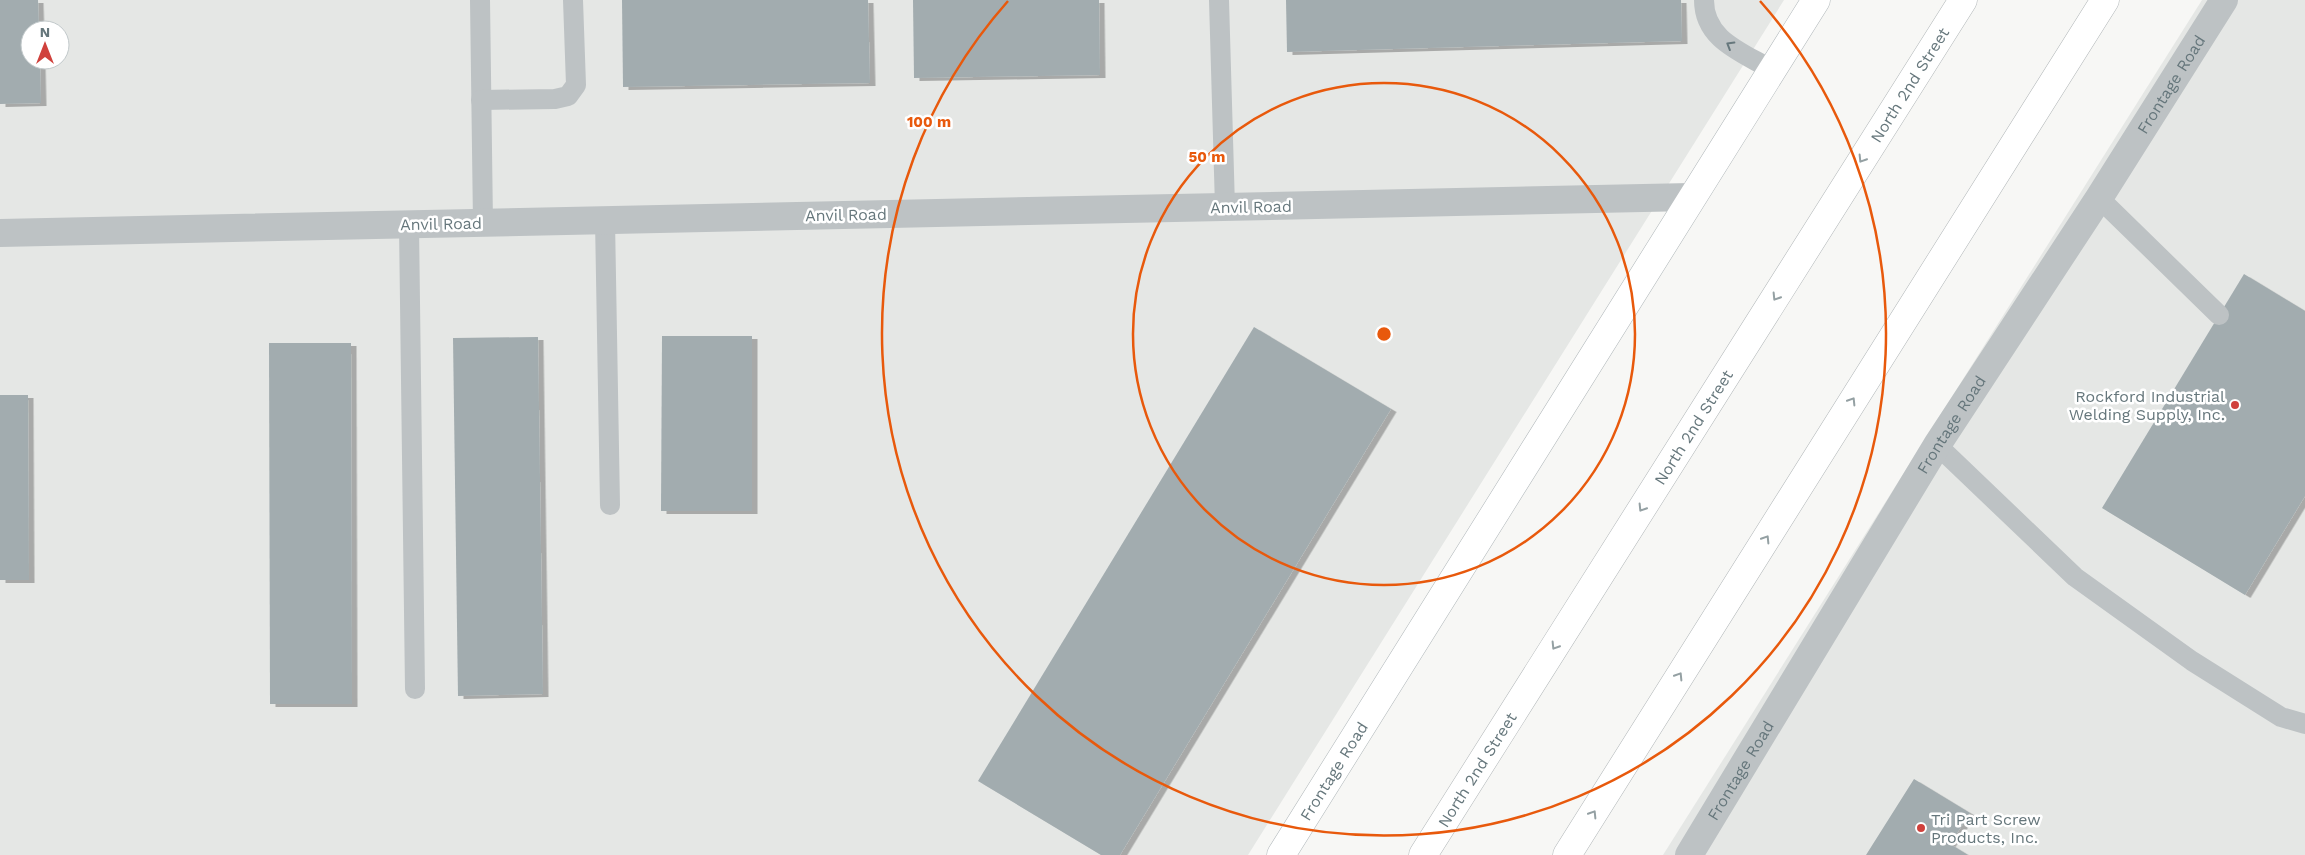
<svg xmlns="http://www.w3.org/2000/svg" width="2305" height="855" viewBox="0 0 2305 855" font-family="'Work Sans',sans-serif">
<defs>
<filter id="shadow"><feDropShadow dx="5.5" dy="3" stdDeviation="0" flood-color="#0004"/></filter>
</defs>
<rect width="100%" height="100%" fill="#f7f7f5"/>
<!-- built -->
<g fill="#e5e7e5" fill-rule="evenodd">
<path d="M0,0H1784L1248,855H0ZM30,30H60V60H30Z"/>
<polygon points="2202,0 2305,0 2305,855 1663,855"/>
</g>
<!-- building -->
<g fill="#a2acaf" filter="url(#shadow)">
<polygon points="0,0 38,0 39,30 30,30 30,60 40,60 41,103 0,104"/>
<polygon points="622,0 868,0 870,83 623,87"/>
<polygon points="913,0 1099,0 1100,75 914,78"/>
<polygon points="1286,0 1681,0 1682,41 1287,52"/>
<polygon points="2244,274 2305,311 2305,496 2245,595 2102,508"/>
<polygon points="1254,327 1391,409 1120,855 1101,855 978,781"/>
<polygon points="662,336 752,336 752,511 661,511"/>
<polygon points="538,337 543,694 458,696 453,338"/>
<polygon points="269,343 351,343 352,704 270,704"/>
<polygon points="0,395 28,395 29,580 0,580"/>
<polygon points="1914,779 1970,813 1950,844 1968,855 1866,855"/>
</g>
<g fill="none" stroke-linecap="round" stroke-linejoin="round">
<defs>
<g id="secondary">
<path id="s2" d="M1281,855L1816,0"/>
</g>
<g id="primary">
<path id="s3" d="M1423,855L1963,0"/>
<polyline points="1567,855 2105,0"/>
</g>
</defs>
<!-- secondary casing -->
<use href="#secondary" stroke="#afb6b9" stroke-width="29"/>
<!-- primary casing -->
<use href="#primary" stroke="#b1b6b8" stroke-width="29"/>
<!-- lane -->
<g stroke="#bdc2c4" stroke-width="20">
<polyline points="480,0 483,223"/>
<polyline points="1219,0 1225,207"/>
<path d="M1704,0C1704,40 1742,52 1772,70"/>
<polyline points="481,100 555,99 568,96 576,85 573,0"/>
<polyline points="2099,198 2219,315"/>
<polyline points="605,220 610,505"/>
<polyline points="409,225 415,689"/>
<polyline points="1937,445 2075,577 2192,661 2281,717 2305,724"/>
</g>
<!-- street -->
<g stroke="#bdc2c4" stroke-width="28">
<polyline points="0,233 1691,197"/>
<path id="s1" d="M1689,855L1937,445L2099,198L2224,0"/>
</g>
<!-- secondary -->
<use href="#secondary" stroke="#fff" stroke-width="28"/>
<!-- primary -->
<use href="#primary" stroke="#fff" stroke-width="28"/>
</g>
<!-- one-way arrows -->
<defs><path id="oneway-chevron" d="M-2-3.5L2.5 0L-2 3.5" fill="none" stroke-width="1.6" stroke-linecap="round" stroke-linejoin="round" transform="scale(1.25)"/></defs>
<use stroke="#66777c" href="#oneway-chevron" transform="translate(1730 45) rotate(-149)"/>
<g stroke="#94a0a3">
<use href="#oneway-chevron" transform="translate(1862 159) rotate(122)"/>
<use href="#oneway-chevron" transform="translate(1776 297) rotate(122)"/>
<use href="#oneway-chevron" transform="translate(1852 401) rotate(-58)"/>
<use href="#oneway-chevron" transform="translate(1642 508) rotate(122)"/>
<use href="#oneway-chevron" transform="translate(1766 539) rotate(-58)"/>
<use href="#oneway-chevron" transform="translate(1555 646) rotate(122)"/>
<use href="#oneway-chevron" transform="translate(1679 676) rotate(-58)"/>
<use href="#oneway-chevron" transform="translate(1593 814) rotate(-58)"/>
</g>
<!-- distance rings -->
<g fill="none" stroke="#e8590c" stroke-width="2.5">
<circle cx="1384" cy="334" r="251"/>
<path d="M1760 1A502 502 0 1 1 1008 1"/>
</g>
<!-- markers -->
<g fill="#d0413c" stroke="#fff" stroke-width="2">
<circle cx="2235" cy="405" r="5"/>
<circle cx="1921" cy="828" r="5"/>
</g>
<g text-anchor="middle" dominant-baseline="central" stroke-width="5" stroke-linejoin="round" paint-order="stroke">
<!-- street labels -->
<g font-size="16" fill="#66777c" stroke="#fff">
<text stroke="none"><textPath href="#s1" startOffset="909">Frontage Road</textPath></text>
<text stroke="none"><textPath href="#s3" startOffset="911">North 2nd Street</textPath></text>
<text transform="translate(1251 207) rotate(-1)">Anvil Road</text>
<text transform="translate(846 215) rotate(-1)">Anvil Road</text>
<text transform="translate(441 224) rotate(-1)">Anvil Road</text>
<text stroke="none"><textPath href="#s1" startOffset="504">Frontage Road</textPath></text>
<text stroke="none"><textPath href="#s3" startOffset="506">North 2nd Street</textPath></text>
<text stroke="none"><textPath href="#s3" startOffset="101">North 2nd Street</textPath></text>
<text stroke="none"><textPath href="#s1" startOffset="99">Frontage Road</textPath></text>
<text stroke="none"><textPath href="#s2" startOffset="99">Frontage Road</textPath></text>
</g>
<!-- poi labels -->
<g font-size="16" fill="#66777c" stroke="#fff" text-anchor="end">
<text x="2225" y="396">Rockford Industrial<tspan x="2225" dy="18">Welding Supply, Inc.</tspan></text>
<text x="1931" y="819" text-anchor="start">Tri Part Screw<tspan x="1931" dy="18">Products, Inc.</tspan></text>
</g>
</g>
<circle cx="1384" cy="334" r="8" fill="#e8590c" stroke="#fff" stroke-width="2.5"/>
<g font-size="15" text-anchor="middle" font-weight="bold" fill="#e8590c" stroke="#fff" stroke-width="5" stroke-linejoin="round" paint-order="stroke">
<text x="929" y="127">100 m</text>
<text x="1207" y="162">50 m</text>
</g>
<!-- north arrow -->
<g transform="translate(45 45)"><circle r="24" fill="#ffffff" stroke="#c2c9cb"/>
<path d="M0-4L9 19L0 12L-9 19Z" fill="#d0413c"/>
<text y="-8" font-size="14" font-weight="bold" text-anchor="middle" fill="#66777c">N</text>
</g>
</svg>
